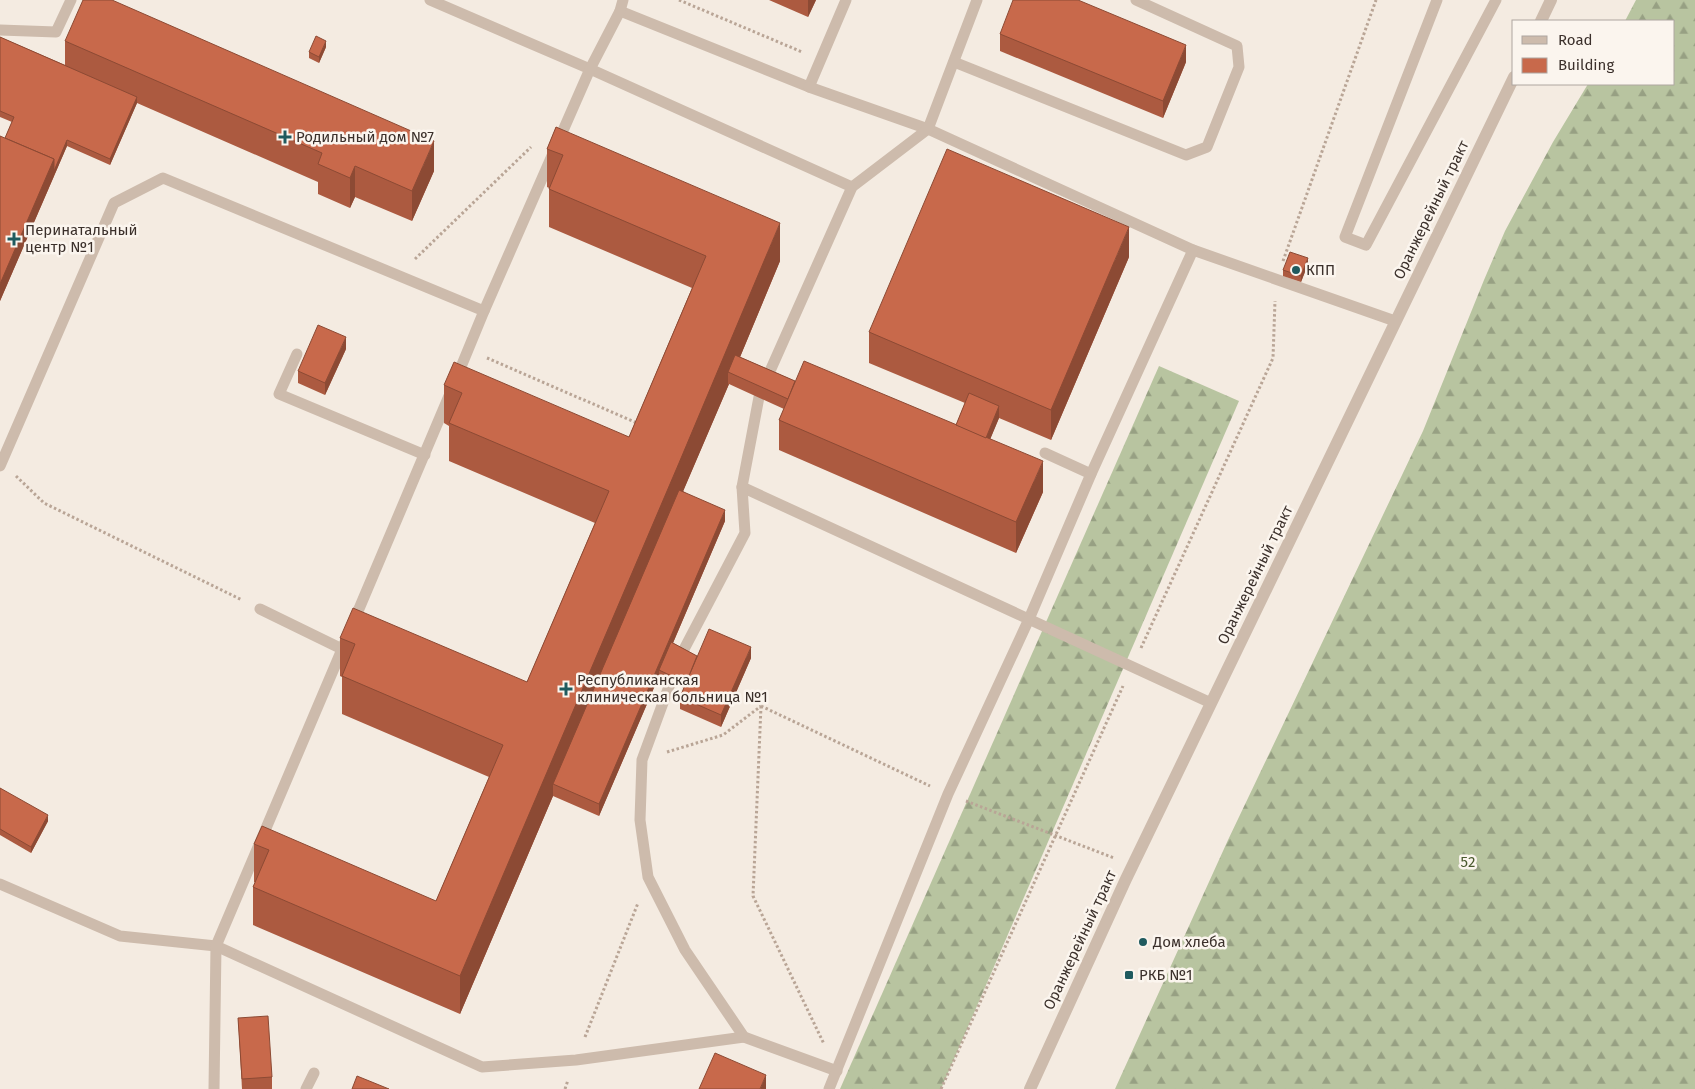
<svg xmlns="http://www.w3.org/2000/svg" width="1695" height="1089" viewBox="0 0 1695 1089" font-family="'Fira Sans',sans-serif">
<defs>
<pattern id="forest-firs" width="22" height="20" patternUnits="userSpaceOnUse" patternTransform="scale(1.25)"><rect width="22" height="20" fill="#b8c4a0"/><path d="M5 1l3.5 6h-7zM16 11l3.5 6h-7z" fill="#97a083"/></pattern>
</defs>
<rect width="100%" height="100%" fill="#f4ebe1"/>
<!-- forest -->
<g fill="url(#forest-firs)">
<polygon points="1636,0 1695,0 1695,1089 1115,1089 1228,840 1423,431 1484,280 1505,231 1553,142 1588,84 1674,84 1674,21 1625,21"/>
<polygon points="1159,366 1239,401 941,1089 840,1089"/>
</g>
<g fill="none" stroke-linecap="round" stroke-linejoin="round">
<!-- path -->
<g stroke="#b9a596" stroke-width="3" stroke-dasharray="2.5 2.5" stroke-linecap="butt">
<polyline points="679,0 802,52"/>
<polyline points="415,259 531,147"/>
<polyline points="1283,261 1376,0"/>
<polyline points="487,358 637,423"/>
<polyline points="16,476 44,503 242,600"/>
<polyline points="1141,648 1273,358 1275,301"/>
<polyline points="761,706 930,786"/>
<polyline points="761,706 753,896 824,1044"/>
<polyline points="667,752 723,735 761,706"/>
<polyline points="966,801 1114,858"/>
<polyline points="585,1037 638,903"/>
<polyline points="565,1089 568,1080"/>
<polyline points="941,1089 1123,686"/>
</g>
<!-- lane -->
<g stroke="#cdbbac" stroke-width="11">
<polyline points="430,0 590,69 852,187"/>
<polyline points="1437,0 1345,237 1366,245 1496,0"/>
<polyline points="620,11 809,87 846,0"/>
<polyline points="0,30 56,32 71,0"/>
<polyline points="954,62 1186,155 1207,147 1239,67 1237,46 1136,0"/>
<polyline points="809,87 928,129 1193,250 1395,321"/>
<polyline points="297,354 279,394 425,455"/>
<polyline points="456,379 484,311 590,69 620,11 623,0"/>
<polyline points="766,380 852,187 928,129 977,0"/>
<polyline points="1045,453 1091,474"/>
<polyline points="0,466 114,203 163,178 484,311"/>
<polyline points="742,487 1211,703"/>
<polyline points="260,609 342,649"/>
<polyline points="353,623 449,396"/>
<polyline points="681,655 745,533 742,487 759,397"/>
<polyline points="671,681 642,760 640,820 648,877 685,950 744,1037 837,1071"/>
<polyline points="0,884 120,936 216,946 482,1067 576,1060 744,1037"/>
<polyline points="214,1089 216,946 346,640"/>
<polyline points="306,1089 314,1073"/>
<polyline points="829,1089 948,794 1029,619 1091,474 1193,250"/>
</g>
<!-- street -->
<g stroke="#cdbbac" stroke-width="12">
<polyline points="1541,21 1551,0"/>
<polyline points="1030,1089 1126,879 1514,77"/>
</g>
</g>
<!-- wall -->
<g fill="#ac5a40">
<polygon points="769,0 816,0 808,17"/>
<polygon points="1000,34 1186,62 1163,118 1000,51"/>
<polygon points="0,37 65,65 65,41 434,171 412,221 355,197 350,208 318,194 318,182 137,103 110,165 67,146 0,301 5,138 12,122 0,117"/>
<polygon points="326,47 319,63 309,58 309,52"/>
<polygon points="556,127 780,261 740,357 795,381 956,425 965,403 869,363 869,332 1129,257 1051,440 999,418 990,439 1043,492 1016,553 779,450 779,420 784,409 729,384 683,491 725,521 673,643 697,656 751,658 721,727 680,709 680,697 684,688 659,676 599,816 553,796 460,1014 253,925 253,887 255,882 254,882 254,844 436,901 489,777 342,714 342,677 340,676 340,638 527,682 595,523 449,461 449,426 444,423 444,385 629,437 692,288 549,227 549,188 547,187 547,149"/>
<polygon points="1308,264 1301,282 1283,276 1283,270"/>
<polygon points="346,349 325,395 298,383 298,371"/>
<polygon points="0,788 48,821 31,853 0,835"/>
<polygon points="238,1018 272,1077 272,1089 242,1089"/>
</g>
<!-- shaded-wall -->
<g fill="#8c4a34">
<polygon points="808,0 816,0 808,17"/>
<polygon points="326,41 326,47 319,63 319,57"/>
<polygon points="1186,45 1186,62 1163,118 1163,101"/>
<polygon points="137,97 137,103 110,165 110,159"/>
<polygon points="67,140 67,146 0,301 0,284 54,159"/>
<polygon points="434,141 434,171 412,221 412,191"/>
<polygon points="355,166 355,197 350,208 350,178"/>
<polygon points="780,223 780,261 733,374 728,372 728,384 729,384 679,501 553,784 553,796 460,1014 460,976"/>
<polygon points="1129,227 1129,257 1051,440 1051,410"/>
<polygon points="1308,258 1308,264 1301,282 1301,276"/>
<polygon points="346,337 346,349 325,395 325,383"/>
<polygon points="999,406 999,418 980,464 980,453"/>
<polygon points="1043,461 1043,492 1016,553 1016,522"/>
<polygon points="725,510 725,521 661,671 659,670 659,676 599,816 599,804"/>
<polygon points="751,647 751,658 721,727 721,715"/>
<polygon points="48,815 48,821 31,853 31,847"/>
<polygon points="766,1075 766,1089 760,1089"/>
</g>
<!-- building -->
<g fill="#c8694b" stroke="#8c4a34">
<polygon points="83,0 112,0 434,141 412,191 355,166 350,178 318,164 322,153 65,41"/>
<polygon points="1013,0 1078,0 1186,45 1163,101 1000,34"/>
<polygon points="316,36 326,41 319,57 309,52"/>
<polygon points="0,37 137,97 110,159 67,140 54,171 54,159 5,138 14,117 0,111"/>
<polygon points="556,127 780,223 679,463 460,976 253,887 269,850 254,844 262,826 436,901 503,745 342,676 355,644 340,638 353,608 527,682 609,491 449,423 462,393 444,385 454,362 629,437 706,256 549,189 563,155 547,149"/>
<polygon points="0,136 54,159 0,284"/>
<polygon points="947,149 1129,227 1051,410 869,332"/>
<polygon points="1290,252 1308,258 1301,276 1283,270"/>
<polygon points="318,325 346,337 325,383 298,371"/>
<polygon points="735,355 795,381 788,399 728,372"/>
<polygon points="804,361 1043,461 1016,522 779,420"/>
<polygon points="969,393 999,406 986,438 956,425"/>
<polygon points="679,490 725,510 599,804 553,784"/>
<polygon points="709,629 751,647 721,715 680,697"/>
<polygon points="671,642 697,656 686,683 659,670"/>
<polygon points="0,788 48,815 31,847 0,829"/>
<polygon points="268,1016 272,1077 242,1079 238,1018"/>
<polygon points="715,1053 766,1075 760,1089 699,1089"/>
<polygon points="357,1076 389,1089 352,1089"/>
</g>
<!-- markers -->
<g fill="#1f5a5e" stroke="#fbf5ee" stroke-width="2">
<path d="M282.5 129.5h5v5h5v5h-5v5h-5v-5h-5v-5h5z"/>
<path d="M11.5 231.5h5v5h5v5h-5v5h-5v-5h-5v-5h5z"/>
<circle cx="1296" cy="270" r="5"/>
<path d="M563.5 681.5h5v5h5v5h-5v5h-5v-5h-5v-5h5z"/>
<circle cx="1143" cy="942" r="5"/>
<rect x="1124" y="970" width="10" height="10" rx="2.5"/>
</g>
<g text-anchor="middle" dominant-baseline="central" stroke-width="5" stroke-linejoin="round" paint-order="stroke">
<!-- poi labels -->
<g font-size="15" fill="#3b302b" stroke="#fbf5ee" text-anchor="start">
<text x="296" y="137">Родильный дом №7</text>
<text x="25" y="230">Перинатальный<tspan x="25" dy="17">центр №1</tspan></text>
<text x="1306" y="270">КПП</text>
<text x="577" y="680">Республиканская<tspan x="577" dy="17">клиническая больница №1</tspan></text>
<text x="1153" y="942">Дом хлеба</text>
<text x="1139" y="975">РКБ №1</text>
</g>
<!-- street labels -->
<g font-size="15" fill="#3b302b" stroke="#fbf5ee">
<text transform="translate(1431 210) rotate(-64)">Оранжерейный тракт</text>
<text transform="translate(1255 575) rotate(-64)">Оранжерейный тракт</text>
<text transform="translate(1080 940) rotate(-65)">Оранжерейный тракт</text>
</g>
<!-- park labels -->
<g font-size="15" fill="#4a5a2e" stroke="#fbf5ee">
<text x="1468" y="862">52</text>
</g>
</g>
<!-- legend -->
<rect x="1512" y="20" width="162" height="65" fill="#fbf5ee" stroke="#aea6a0"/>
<rect x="1522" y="36" width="25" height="8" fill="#cdbbac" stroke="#aea6a0"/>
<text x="1558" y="45" font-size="15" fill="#3b302b">Road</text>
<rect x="1522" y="58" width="25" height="15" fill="#c8694b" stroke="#aea6a0"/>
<text x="1558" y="70" font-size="15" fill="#3b302b">Building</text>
</svg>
